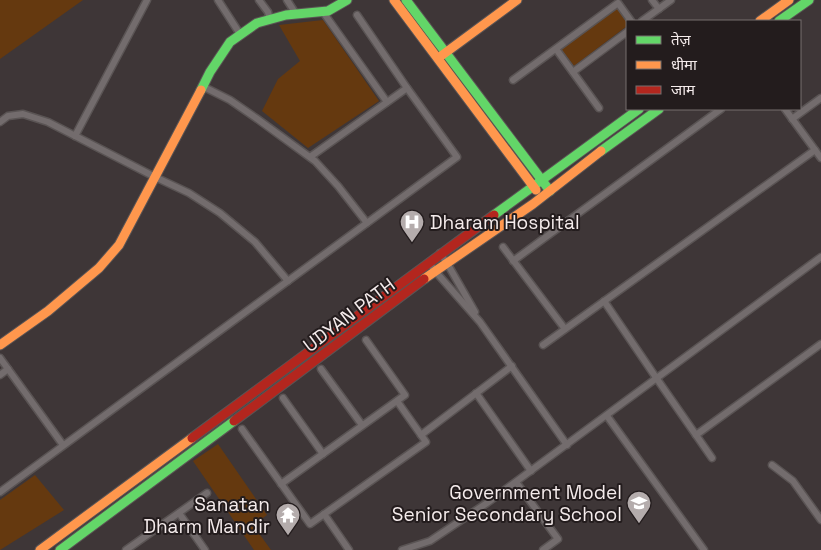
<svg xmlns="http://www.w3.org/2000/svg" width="821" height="550" viewBox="0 0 821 550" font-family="'Space Grotesk','Noto Sans Devanagari',sans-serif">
<rect width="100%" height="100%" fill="#3e3637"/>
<!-- green -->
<g fill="#65390f">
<polygon points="0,0 83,0 0,59"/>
<polygon points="617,7 627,21 627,26 574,66 561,49"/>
<polygon points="323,20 379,101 308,148 262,111 278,79 300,61 279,25"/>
<polygon points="218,444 267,515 253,525 271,550 254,550 193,461"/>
<polygon points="35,475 64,510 0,550 0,500"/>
</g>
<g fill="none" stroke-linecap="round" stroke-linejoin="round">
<defs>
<g id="street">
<polyline points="218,0 240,34"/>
<polyline points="259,0 268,12 270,20"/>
<polyline points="287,0 296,14"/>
<polyline points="652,0 659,9"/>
<polyline points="323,12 387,102"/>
<polyline points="642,21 671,0"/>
<polyline points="556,49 599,108"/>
<polyline points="573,72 627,32"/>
<polyline points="513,80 618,3 631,21"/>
<polyline points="202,86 230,100 256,118 315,161 338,186 367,223"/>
<polyline points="785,109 821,158"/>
<polyline points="792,119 821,98"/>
<polyline points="0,122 8,116 23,114 48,122 155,177 189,193 220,213 255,242 288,281"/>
<polyline points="75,136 147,0"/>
<polyline points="310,157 407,88"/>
<polyline points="503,247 565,329"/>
<polyline points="440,253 447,263 475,312"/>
<polyline points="513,261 721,109"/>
<polyline points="429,262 435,271 480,322 567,445"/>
<polyline points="604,301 657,379 712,458"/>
<polyline points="543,345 815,150"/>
<polyline points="0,358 63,445"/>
<polyline points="321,369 362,425"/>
<polyline points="0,375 8,369"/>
<polyline points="476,393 531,471"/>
<polyline points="283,398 323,454"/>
<polyline points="607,416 704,550"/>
<polyline points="242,429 310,524 426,442 397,401"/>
<polyline points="421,435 512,366"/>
<polyline points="696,435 821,344"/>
<polyline points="772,465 793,481 821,520"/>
<polyline points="516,482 558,539 543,550"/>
<polyline points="281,484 405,395 366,340"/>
<polyline points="0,492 457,157 407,88 357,15"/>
<polyline points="179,513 205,550"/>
<polyline points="324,514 349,550"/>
<polyline points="126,550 207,493"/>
<polyline points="402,550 430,541 487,503 821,257"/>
</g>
<g id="fast">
<polyline points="406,0 550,191"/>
<polyline points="779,21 809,0"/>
<polyline points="201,90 210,72 230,42 257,23 286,15 328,11 347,0"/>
<polyline points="601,151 659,109"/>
<polyline points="494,215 639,109"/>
<polyline points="60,550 234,421"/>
</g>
<g id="slow">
<polyline points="394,0 536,190"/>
<polyline points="760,21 789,0"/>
<polyline points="441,56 517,0"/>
<polyline points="424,279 533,204 601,151"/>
<polyline points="0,345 48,311 99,268 119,245 201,90"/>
<polyline points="40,550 192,438"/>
</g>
<g id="jam">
<polyline points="234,421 424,279"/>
<polyline points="192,438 494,215"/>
</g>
</defs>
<!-- street casing -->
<use href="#street" stroke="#5a5454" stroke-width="9"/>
<!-- fast casing -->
<use href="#fast" stroke="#5a5454" stroke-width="11"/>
<!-- slow casing -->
<use href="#slow" stroke="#5a5454" stroke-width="11"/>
<!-- jam casing -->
<use href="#jam" stroke="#5a5454" stroke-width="11"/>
<!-- street -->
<use href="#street" stroke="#736c6d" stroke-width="6"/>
<!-- fast -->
<use href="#fast" stroke="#63d668" stroke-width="9"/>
<!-- slow -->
<use href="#slow" stroke="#ff974d" stroke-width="9"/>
<!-- jam -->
<use href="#jam" stroke="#b3261e" stroke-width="9"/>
</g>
<!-- icons -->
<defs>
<symbol id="hospital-pin" viewBox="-11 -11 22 30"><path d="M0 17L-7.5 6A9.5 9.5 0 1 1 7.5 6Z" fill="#b4acac" stroke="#231c1d"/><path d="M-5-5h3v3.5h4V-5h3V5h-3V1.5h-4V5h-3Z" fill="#fff"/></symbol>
<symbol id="school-pin" viewBox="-11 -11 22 30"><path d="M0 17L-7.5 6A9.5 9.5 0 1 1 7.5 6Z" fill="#b4acac" stroke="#231c1d"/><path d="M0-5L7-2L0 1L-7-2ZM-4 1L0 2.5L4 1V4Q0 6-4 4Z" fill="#fff"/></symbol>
<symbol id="temple-pin" viewBox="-11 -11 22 30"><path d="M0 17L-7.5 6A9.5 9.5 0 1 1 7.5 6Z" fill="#b4acac" stroke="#231c1d"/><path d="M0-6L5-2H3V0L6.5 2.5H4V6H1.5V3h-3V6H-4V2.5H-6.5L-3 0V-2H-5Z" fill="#fff"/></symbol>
</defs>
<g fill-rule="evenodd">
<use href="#hospital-pin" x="398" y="208" width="28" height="38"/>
<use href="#school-pin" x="625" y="489" width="28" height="38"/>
<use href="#temple-pin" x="274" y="501" width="28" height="38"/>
</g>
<g text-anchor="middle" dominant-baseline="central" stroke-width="4" stroke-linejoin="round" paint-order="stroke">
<!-- poi labels -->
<g font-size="19" fill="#f4ebeb" stroke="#231c1d" text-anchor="end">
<text x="430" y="222" text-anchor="start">Dharam Hospital</text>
<text x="622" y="492">Government Model<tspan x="622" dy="22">Senior Secondary School</tspan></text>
<text x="270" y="504">Sanatan<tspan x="270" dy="22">Dharm Mandir</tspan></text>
</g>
<!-- street labels -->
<g font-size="19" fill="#f4ebeb" stroke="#231c1d">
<text transform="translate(349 315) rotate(-37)">UDYAN PATH</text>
</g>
</g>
<!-- legend -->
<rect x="626" y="20" width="175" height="90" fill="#231c1d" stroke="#776f6f"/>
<rect x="636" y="36" width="25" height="8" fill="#63d668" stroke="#776f6f"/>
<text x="671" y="45" font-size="15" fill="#f4ebeb">तेज़</text>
<rect x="636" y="61" width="25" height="8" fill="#ff974d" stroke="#776f6f"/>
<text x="671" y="70" font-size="15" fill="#f4ebeb">धीमा</text>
<rect x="636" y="86" width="25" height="8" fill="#b3261e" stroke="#776f6f"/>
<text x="671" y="95" font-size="15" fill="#f4ebeb">जाम</text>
</svg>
